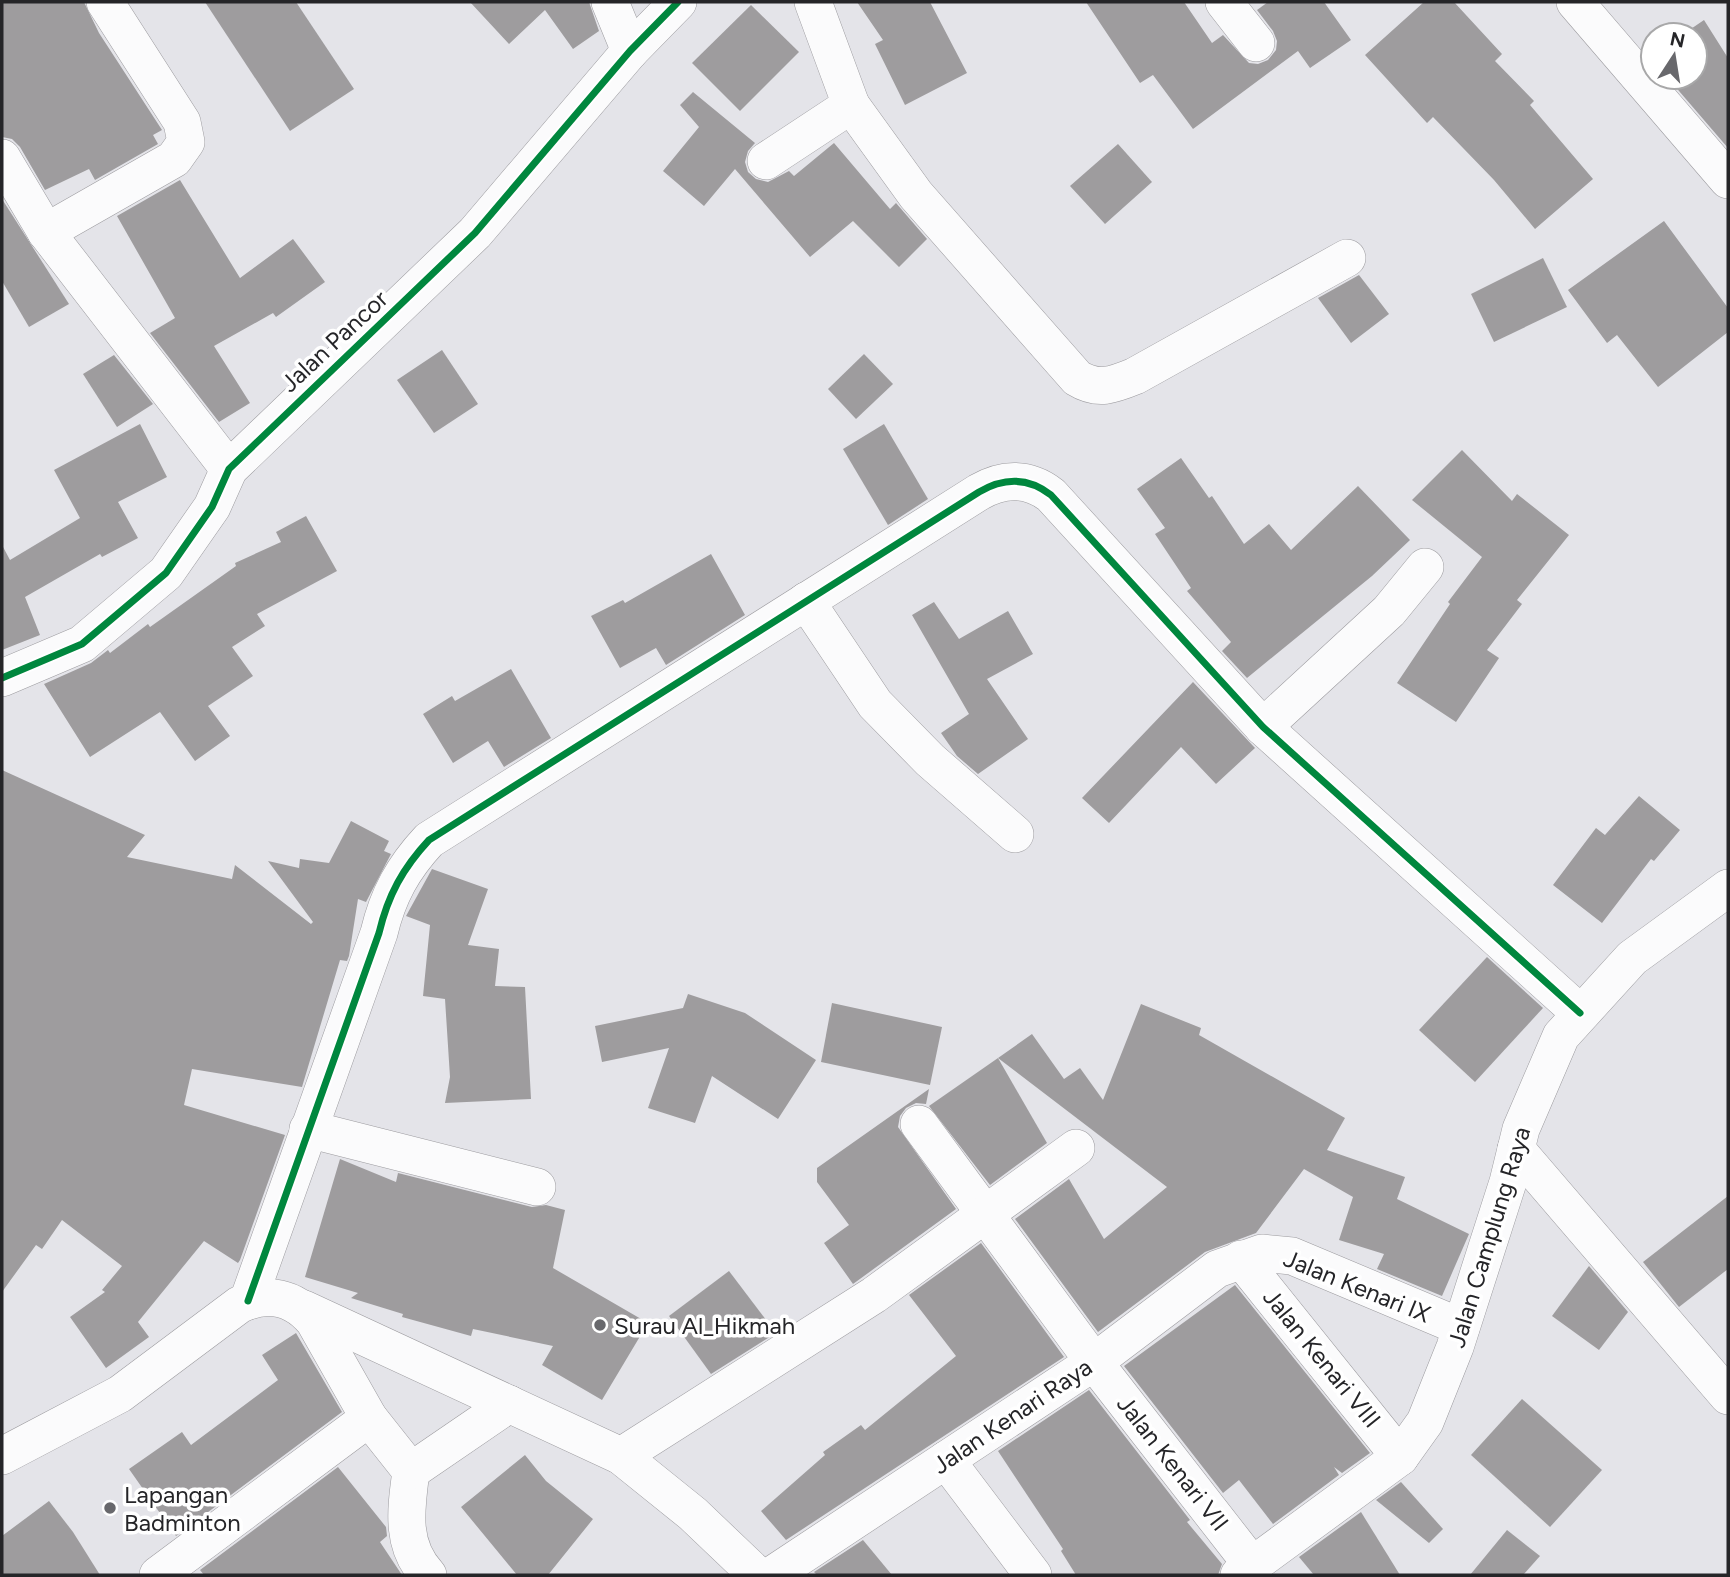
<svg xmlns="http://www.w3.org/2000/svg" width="1730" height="1577" viewBox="0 0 1730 1577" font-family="Figtree,sans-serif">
<rect width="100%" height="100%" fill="#e4e4e9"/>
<!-- building -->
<g fill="#9e9c9e">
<polygon points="2,2 84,2 99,33 162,130 153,135 158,144 95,180 89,169 45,190 20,147 12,139 2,137"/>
<polygon points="205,2 296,2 354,89 290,131"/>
<polygon points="470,2 589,2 599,31 573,49 545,10 509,44"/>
<polygon points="857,2 930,2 967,73 905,105 875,44 883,40"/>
<polygon points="1086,2 1184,2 1212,43 1223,35 1249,63 1258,64 1268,60 1276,50 1277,41 1273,31 1257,10 1268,2 1324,2 1351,40 1310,68 1298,51 1193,129 1153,75 1140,83"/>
<polygon points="1424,2 1454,2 1502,54 1495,61 1534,101 1530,105 1593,179 1535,229 1494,180 1433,117 1427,123 1365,55"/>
<polygon points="751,5 799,52 740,111 692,63"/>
<polygon points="1704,20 1728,58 1728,148 1667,77 1695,77 1695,35 1682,35"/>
<polygon points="693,92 755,143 748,151 745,162 748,172 756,179 768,182 789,171 794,176 834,143 890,209 896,203 927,239 899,267 853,221 810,257 735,169 704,206 663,171 699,127 680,105"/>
<polygon points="1118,144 1152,182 1105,224 1070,186"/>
<polygon points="180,180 240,278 293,239 325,282 276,317 273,313 214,346 250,403 219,422 150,333 175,318 117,216"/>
<polygon points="2,199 69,304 29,327 2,281"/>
<polygon points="1664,221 1728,308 1728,332 1658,387 1617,335 1607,343 1568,290"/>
<polygon points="1543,258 1567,307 1494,342 1471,294"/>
<polygon points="1359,275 1389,314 1351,343 1318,298"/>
<polygon points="442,350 478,404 434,433 397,380"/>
<polygon points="864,354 893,384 856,419 828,389"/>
<polygon points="114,355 153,404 117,427 83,374"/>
<polygon points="140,424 167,477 118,502 138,538 102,557 100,554 25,597 40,635 2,650 2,545 10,560 80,518 54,470"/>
<polygon points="884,424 928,499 888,525 843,449"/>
<polygon points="1462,450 1512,501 1517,494 1569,535 1517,600 1522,604 1487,650 1499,658 1456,722 1397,683 1450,604 1448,602 1482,557 1412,500"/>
<polygon points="1181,458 1209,498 1212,496 1244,544 1269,524 1291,550 1358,486 1410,540 1372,576 1247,678 1222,651 1231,642 1187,591 1191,588 1155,534 1165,528 1137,489"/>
<polygon points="306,516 337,571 257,614 265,626 232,647 253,676 208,706 230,736 195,761 160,712 90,757 44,684 91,663 108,650 110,653 148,624 150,627 236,566 235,563 281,542 276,532"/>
<polygon points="711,554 745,615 666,665 656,648 620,668 591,616 623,600 625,603"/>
<polygon points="934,602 959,639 1008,611 1033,654 987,679 1028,739 978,774 957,756 941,733 969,714 912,615"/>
<polygon points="511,669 551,738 504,767 488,741 453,763 423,714 452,696 455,701"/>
<polygon points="1193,682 1255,748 1216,784 1181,747 1109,823 1082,798"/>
<polygon points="2,770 145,835 127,857 232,879 235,865 311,924 313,922 268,861 299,868 300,859 329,863 351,821 389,841 384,851 391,854 366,902 358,899 349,956 347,961 340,960 302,1087 192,1069 184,1105 285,1135 240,1260 238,1263 204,1241 138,1322 149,1337 106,1368 70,1317 105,1292 102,1290 122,1266 62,1220 42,1249 36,1245 2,1292"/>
<polygon points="1639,796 1680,830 1654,861 1651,859 1602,923 1553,885 1596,828 1605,835"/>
<polygon points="432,869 488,889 468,945 499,949 495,986 525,987 531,1099 445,1103 450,1077 445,999 423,996 430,925 406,916"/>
<polygon points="1487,957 1543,1008 1475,1082 1419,1030"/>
<polygon points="688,994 745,1013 816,1060 778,1119 712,1076 695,1123 648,1108 669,1048 602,1062 595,1026 683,1008"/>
<polygon points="832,1003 942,1027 930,1085 821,1062"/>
<polygon points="1141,1004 1201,1028 1199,1035 1345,1118 1327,1150 1405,1177 1397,1199 1469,1234 1442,1296 1377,1269 1384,1254 1339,1240 1353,1197 1304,1169 1256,1233 1205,1252 1098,1332 1015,1219 1069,1179 1104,1239 1167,1187 998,1058 1032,1034 1064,1079 1080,1068 1103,1100"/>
<polygon points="998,1058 1047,1143 990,1185 929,1106"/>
<polygon points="929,1089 926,1104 916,1103 906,1108 900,1116 898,1127 956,1209 853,1284 824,1243 849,1225 817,1182 817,1168"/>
<polygon points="340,1159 396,1182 398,1173 532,1207 546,1205 565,1210 553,1268 648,1323 602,1400 542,1365 553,1346 473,1329 471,1336 402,1317 403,1314 351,1298 358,1293 305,1277"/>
<polygon points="1728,1196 1728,1269 1679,1307 1643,1262"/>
<polygon points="981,1243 1064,1357 786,1540 761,1511 825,1455 823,1452 861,1425 865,1430 956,1356 909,1295"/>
<polygon points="1589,1266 1628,1312 1599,1350 1552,1316"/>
<polygon points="729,1271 776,1333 711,1374 669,1316"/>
<polygon points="1235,1285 1370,1453 1342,1473 1334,1467 1339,1475 1273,1524 1239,1480 1223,1493 1124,1366"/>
<polygon points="296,1333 342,1412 176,1536 129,1469 182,1432 191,1445 278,1380 262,1355"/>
<polygon points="1089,1390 1190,1520 1187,1522 1222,1564 1218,1575 1076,1575 1061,1551 1063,1549 998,1451"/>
<polygon points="1522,1399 1602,1470 1550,1527 1471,1455"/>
<polygon points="525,1455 546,1481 593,1519 548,1575 517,1575 461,1507"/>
<polygon points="338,1467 386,1527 387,1536 380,1542 402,1575 204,1575 200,1570"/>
<polygon points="1401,1482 1443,1529 1429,1543 1376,1500"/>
<polygon points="49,1501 73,1532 100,1575 2,1575 2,1536"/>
<polygon points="1361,1512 1400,1575 1314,1575 1299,1557"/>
<polygon points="1507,1530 1540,1556 1523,1575 1470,1575"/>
<polygon points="863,1540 892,1575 817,1575 814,1572"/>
</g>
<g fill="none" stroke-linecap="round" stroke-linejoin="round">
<defs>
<g id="minor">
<polyline points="610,2 630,51"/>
<polyline points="1224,2 1256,43"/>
<polyline points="1575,2 1728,180"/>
<path d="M851,105L916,195L1077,378C1098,391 1113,385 1135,376L1347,258"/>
<polyline points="2,158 46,232 229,469"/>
<polyline points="766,161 851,105 813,2"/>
<polyline points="46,232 174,159 186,142 182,122 105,2"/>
<polyline points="806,601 875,704 930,760 1015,834"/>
<polyline points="2,678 82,644 166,573 212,507 229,469 475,233 630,51 678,2"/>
<polyline points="1263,727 1389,611 1425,567"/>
<polyline points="919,1124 1094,1362 1252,1565"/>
<polyline points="308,1129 537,1187"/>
<polyline points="1516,1149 1728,1396"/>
<polyline points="1241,1259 1400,1457"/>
<path d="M248,1301L379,933C388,895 403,868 429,840L979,492C1003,478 1028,477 1051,495L1263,727L1580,1013"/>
<polyline points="304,1309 621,1456 693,1514 757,1575"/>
<path d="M2,1456L120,1394L239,1305C267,1291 294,1297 314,1321L369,1418L411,1471C406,1509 400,1545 428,1575"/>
<polyline points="621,1456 874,1295 1076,1148"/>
<polyline points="946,1460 1033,1575"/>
<polyline points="411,1471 509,1404"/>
<polyline points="158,1575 369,1418"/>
<polyline points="772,1575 1094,1362 1217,1269 1262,1253 1292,1256 1461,1327"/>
<polyline points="1239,1575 1400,1457 1425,1422 1455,1347 1508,1182 1521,1129 1561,1036 1632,958 1728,888"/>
</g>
</defs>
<!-- minor casing -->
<use href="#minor" stroke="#9c9b9f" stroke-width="38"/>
<!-- minor -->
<use href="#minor" stroke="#fbfbfc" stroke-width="37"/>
<defs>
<g id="cycleway">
<polyline points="2,678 82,644 166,573 212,507 229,469 475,233 630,51 678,2"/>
<path d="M248,1301L379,933C388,895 403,868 429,840L979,492C1003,478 1028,477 1051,495L1263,727L1580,1013"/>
</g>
</defs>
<!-- cycleway casing -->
<use href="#cycleway" stroke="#fff" stroke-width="11"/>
<!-- cycleway -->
<use href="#cycleway" stroke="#00873e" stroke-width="7"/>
</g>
<!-- markers -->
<g fill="#68686c" stroke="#fff" stroke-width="2.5">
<circle cx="600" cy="1325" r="7"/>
<circle cx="110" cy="1508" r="7"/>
</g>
<g text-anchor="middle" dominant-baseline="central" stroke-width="7" stroke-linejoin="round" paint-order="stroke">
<!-- street labels -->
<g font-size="24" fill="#252528" stroke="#fff">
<text transform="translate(334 341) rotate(-43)">Jalan Pancor</text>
<text transform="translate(1489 1237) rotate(-73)">Jalan Camplung Raya</text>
<text transform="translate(1357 1286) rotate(22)">Jalan Kenari IX</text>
<text transform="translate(1322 1358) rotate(51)">Jalan Kenari VIII</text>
<text transform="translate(1012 1416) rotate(-34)">Jalan Kenari Raya</text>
<text transform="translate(1173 1463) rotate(52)">Jalan Kenari VII</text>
</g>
<!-- poi labels -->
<g font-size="24" fill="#252528" stroke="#fff" text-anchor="start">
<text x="614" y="1325">Surau Al_Hikmah</text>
<text x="124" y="1494">Lapangan<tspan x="124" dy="28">Badminton</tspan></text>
</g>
</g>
<!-- border -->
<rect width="1730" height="1577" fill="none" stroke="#252528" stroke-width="7"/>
<!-- north arrow -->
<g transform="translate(1674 56) rotate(12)"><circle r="33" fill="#ffffff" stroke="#a8a8a9" stroke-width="2"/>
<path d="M0-5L12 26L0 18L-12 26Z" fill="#68686c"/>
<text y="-10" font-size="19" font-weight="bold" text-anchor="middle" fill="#252528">N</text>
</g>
</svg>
